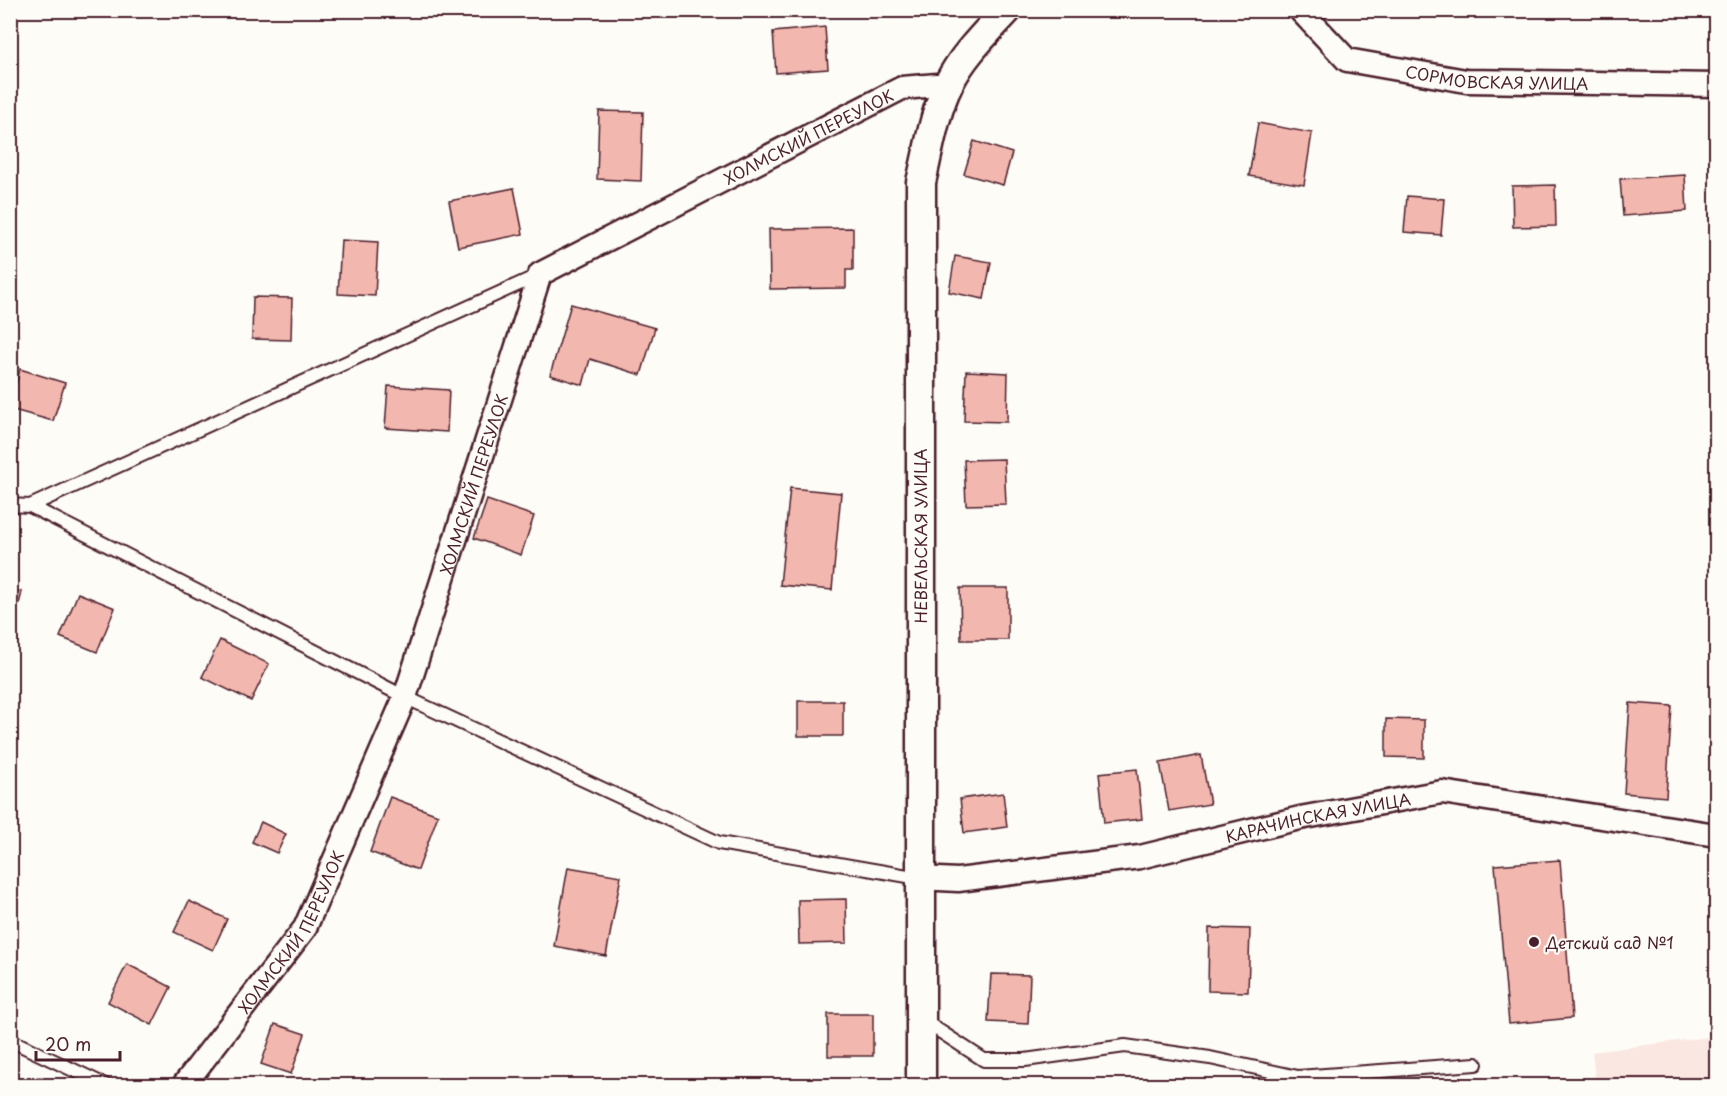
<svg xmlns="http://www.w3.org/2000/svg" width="1727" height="1096" viewBox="0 0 1727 1096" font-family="'Playpen Sans',sans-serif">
<rect width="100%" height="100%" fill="#fdfcf7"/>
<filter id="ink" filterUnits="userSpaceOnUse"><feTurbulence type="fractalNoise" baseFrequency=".0167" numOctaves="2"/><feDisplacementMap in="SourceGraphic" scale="12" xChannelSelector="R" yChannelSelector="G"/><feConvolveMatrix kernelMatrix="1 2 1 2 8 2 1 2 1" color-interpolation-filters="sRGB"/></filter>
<g filter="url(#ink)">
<!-- built -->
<polygon fill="#fae7e1" points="1716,1036 1716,1085 1596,1085 1592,1052"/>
<!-- building -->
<g fill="#f2b7ae" stroke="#4a1f2b" stroke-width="1.5">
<polygon points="825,27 828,69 776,73 773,32"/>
<polygon points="599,111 643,112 641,181 597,179"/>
<polygon points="1258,123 1312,133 1304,185 1249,176"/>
<polygon points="974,141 1012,153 1003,185 964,174"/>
<polygon points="1685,175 1687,211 1623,216 1620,179"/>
<polygon points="1555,185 1556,226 1513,227 1512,186"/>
<polygon points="514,188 523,234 458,247 449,201"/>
<polygon points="1407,196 1444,199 1441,235 1404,232"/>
<polygon points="853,228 853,270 846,270 846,288 770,289 769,229"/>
<polygon points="341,240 378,242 375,296 338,294"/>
<polygon points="955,256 991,262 984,299 949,292"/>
<polygon points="253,297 292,298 291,340 252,339"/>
<polygon points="571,304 655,328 641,375 590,359 583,385 550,375"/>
<polygon points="20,369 65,383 53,421 10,409"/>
<polygon points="966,371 1008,373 1007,422 964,421"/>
<polygon points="388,386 449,390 447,432 385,428"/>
<polygon points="1004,459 1006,504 966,505 964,460"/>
<polygon points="790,488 841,493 832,590 780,585"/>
<polygon points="487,500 534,516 521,555 474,538"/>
<polygon points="960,588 1008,588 1008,640 961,640"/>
<polygon points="10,589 22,592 10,640"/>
<polygon points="78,593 115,608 97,652 60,637"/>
<polygon points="220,640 269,664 251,701 202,677"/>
<rect x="798" y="701" width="45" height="35"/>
<polygon points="1630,703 1672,706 1666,797 1624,793"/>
<polygon points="1386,719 1424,720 1424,758 1386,757"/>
<polygon points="1201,755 1210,804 1169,811 1160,763"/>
<polygon points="1137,769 1142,819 1104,823 1099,773"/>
<polygon points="1003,793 1007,827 964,833 960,799"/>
<polygon points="390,797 438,815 418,870 370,852"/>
<polygon points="261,822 286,834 277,853 252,842"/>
<polygon points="1560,860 1572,1018 1509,1024 1495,865"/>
<polygon points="568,867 621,876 606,956 554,946"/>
<polygon points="846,899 847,943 799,944 798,900"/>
<polygon points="189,901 227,919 213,950 174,932"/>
<polygon points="1209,928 1250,929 1248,992 1208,991"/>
<polygon points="127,964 171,987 152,1025 108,1002"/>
<polygon points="991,974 1030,975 1028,1024 988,1022"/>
<rect x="828" y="1014" width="45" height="42"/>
<polygon points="275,1024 305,1034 291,1074 261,1064"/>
</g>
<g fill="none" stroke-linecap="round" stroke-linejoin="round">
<defs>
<g id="service">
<polyline points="10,505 30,506 539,275"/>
<polyline points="30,506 405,697 719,843 919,878"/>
<polyline points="921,1019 984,1060 1025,1060 1125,1046 1210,1058 1298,1077 1476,1064"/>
<polyline points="10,1040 107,1086"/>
</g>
<g id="minor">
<path id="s1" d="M1300,10L1347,60L1466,81L1716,85"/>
<path id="s2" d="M919,878L958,880L1140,857L1300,818L1442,792L1716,835"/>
<path id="s3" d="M183,1086L305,928L405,697L540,274L902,88L949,84"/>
</g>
<path id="tertiary" d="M921,1086V182C929,149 934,113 949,83C963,55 986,33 1007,10"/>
</defs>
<!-- service casing -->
<use href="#service" stroke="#4a1f2b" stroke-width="16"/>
<!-- minor casing -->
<use href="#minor" stroke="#4a1f2b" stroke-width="27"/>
<!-- tertiary casing -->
<use href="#tertiary" stroke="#4a1f2b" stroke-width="33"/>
<!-- service -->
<use href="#service" stroke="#fdfcf7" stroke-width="12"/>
<!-- minor -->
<use href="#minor" stroke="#fdfcf7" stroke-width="22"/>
<!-- tertiary -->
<use href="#tertiary" stroke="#fdfcf7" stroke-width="28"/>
</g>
</g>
<!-- markers -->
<circle fill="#4a1f2b" stroke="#fdfcf7" stroke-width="2" cx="1534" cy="942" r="6"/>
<g text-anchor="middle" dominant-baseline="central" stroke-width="4.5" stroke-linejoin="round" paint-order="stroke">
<!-- street labels -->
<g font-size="16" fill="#4a1f2b" stroke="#fdfcf7">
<text stroke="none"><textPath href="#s1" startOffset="220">СОРМОВСКАЯ УЛИЦА</textPath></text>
<text stroke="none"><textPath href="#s3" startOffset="1197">ХОЛМСКИЙ ПЕРЕУЛОК</textPath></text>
<text stroke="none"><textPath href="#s3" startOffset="675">ХОЛМСКИЙ ПЕРЕУЛОК</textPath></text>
<text transform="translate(920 536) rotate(-90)">НЕВЕЛЬСКАЯ УЛИЦА</text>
<text stroke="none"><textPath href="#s2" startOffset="405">КАРАЧИНСКАЯ УЛИЦА</textPath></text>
<text stroke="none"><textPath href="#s3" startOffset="189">ХОЛМСКИЙ ПЕРЕУЛОК</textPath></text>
</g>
<!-- poi labels -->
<g font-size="16" fill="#4a1f2b" stroke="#fdfcf7" text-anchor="start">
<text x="1546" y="942">Детский сад №1</text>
</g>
</g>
<!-- margin -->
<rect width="1727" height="1096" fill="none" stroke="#fdfcf7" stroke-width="36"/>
<rect x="18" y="18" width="1691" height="1060" fill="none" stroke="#4a1f2b" stroke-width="2" filter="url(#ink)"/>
<!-- scale -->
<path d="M36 1051v9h84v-9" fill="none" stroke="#4a1f2b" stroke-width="3"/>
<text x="45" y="1051" font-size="18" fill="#4a1f2b" stroke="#fdfcf7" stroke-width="4.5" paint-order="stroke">20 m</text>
</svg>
